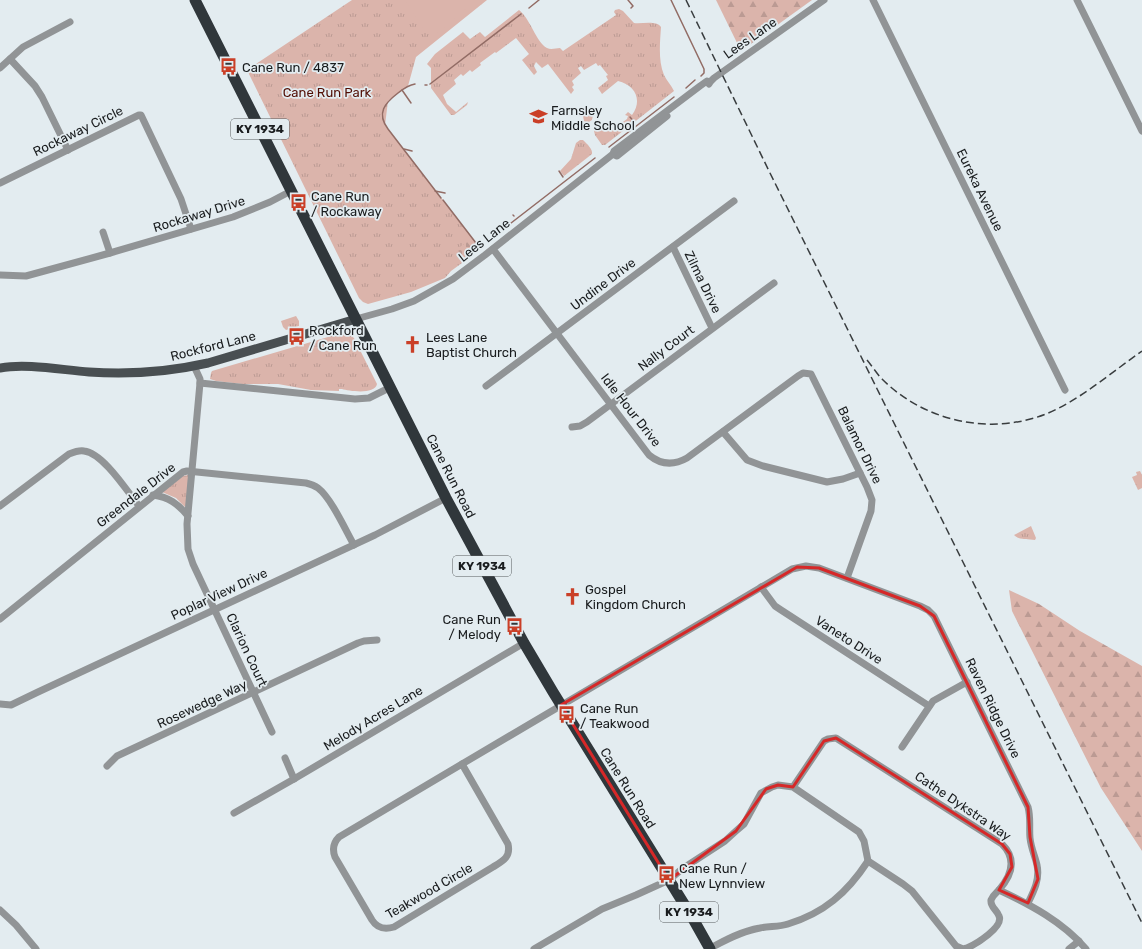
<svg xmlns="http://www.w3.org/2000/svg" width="1142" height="949" viewBox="0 0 1142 949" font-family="Rubik,sans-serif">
<defs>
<pattern id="grass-tufts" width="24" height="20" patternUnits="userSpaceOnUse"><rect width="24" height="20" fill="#dbb4ab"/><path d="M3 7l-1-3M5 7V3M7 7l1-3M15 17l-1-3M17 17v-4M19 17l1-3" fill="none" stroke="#bb9a93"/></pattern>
<pattern id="forest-firs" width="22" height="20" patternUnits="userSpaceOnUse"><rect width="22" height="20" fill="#dbb4ab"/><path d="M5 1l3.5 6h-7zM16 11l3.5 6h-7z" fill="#bb9a93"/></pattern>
<pattern id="cemetery-stones" width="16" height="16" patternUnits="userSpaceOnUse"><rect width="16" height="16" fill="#dbb4ab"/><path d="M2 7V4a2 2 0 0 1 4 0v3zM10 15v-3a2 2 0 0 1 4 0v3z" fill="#bb9a93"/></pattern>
</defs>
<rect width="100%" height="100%" fill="#e3ecf0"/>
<!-- grass -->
<g fill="url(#grass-tufts)">
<polygon points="352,0 487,0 416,57 408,86 388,101 385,125 476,243 461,260 462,263 451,271 445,278 411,292 368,304 363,302 359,298 247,70"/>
<path d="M619,9L623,11L634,23C643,24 656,20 661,27C660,42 658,61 664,75C667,81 671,85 674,91L605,145H602L595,135L594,131L595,128C602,125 610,125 616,127L627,119L628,116L625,115L628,112L632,115C643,100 635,85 618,81L602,94L598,88L608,80L606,76L608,75L600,65L598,66L596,63L584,70L581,66L578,68L581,73L572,81L574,85L572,87L574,90L571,94L548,64L542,68L536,62L534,66L537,72L534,75L522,60L529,54L516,38L496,53L495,52L480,63L481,65L472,72L470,70L463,76L461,74L454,80L456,84L443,95L447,104L456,112L468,102L467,105L454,115H451L431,88V68L427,64L435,54L463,32L470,39L480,32L485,37L519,10C530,18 536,42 547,48C551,50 556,48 560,48L563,51L616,15L614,12L615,10Z"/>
<polygon points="588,108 594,110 592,120 587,123 584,121 583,116 581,113"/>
<path d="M580,140H583C587,144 593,149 592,154L564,176L560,171L571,159L576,143Z"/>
<polygon points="296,316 299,321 299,326 286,330 283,327 281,321"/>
<path d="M345,332L349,334L354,338L377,384C375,395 349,391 342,389H339V391L311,390L278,384H242L216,381L210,379L211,373L212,371Z"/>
<polygon points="1140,471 1142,475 1142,488 1138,490 1132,477 1137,475 1136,472"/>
<polygon points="188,475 189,476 186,505 185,507 176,498 162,492 183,476"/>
<path d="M1031,526L1036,538L1035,540C1028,539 1018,540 1014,535Z"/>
</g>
<!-- forest -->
<g fill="url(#forest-firs)">
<polygon points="716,0 812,0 741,51"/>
<polygon points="1009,590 1039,604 1080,631 1142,666 1142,851 1101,788 1012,611"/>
</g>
<!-- cemetery -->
<polygon fill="url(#cemetery-stones)" points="467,242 475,252 464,260 457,249"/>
<!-- pitch -->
<polygon fill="#dbb4ab" points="405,0 477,0 432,37 423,28"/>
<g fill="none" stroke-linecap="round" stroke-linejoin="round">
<!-- stream -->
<g stroke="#926c65" stroke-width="1.5">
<polyline points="628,0 633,6 631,8"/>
<polyline points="671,0 704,69 704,73 701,76"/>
<polyline points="529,8 539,0"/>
<path d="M415,84C408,85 403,89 398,93C385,103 376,113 388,129L441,198"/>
<polyline points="430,84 521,14"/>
<polyline points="425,85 427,85"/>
<polyline points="686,88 695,80"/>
<polyline points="402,90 411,103"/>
<polyline points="630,117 634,122"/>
<polyline points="609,147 674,97"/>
<polyline points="404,149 412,151"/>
<polyline points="559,171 563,177"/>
<polyline points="435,191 445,193"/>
<polyline points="443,200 476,243"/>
<polyline points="513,215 514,216"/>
<polyline points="493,237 595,158"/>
</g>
<!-- minor -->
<g stroke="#919496" stroke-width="7">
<polyline points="873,0 1065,390"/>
<polyline points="1077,0 1142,131"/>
<polyline points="10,59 35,86 42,97 68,150"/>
<polyline points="0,68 23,47 70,22"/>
<polyline points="709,84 710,82 714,78 824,0"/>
<polyline points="613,154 617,156 667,116"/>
<polyline points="0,183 139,115 141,115 181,199 191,229"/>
<polyline points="103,232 110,253"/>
<polyline points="673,247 712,328"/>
<path d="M493,249L649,455C661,465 673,466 687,458L798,376L803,373L811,374L867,487L872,500L871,511L847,578"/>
<polyline points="0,275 26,276 110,253 233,217 270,202 291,191"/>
<polyline points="356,319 392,309 414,301 453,279 485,255 613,154 614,151 700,86 707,81 710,82"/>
<polyline points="194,366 200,379 200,383 187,524 188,549 193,564 272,732"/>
<polyline points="200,383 355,399 369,398 391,387"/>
<polyline points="486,386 734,201"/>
<polyline points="572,427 580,426 587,422 774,283"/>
<polyline points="723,432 747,460 763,466 827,482 843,479 860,473"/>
<path d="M153,495C169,497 178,504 188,516"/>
<path d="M0,506L69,454C74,452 79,450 84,451C103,453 127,491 139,506"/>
<polyline points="761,587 775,606 781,610 929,706"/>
<path d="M0,619L183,472L187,471L306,483C310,484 314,485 318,488C331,498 345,529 354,545"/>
<polyline points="0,704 11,705 38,692 375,535 446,498"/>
<polyline points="902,747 933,701 967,682"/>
<polyline points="285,758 294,779"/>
<path d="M462,764L792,569L806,566L819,568L920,606L928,610L934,616L1028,807C1031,818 1029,828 1030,838C1031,848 1035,856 1037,865C1040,879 1034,891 1028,903"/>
<path d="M462,764L508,844C511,857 503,861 493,867L394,927C384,930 377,928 372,920L335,857C332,849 333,843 339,837Z"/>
<polyline points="107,766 117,756 358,643 364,641 377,640"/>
<polyline points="234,813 294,779 524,643"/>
<path d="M999,890C1031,905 1063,922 1086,949"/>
<polyline points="0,910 16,925 36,949"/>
<path d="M534,949L602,909L636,895L669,880L682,869L725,841L736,831L744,824L761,793L772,787L778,785L793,787L859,832L864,841L868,861L903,884L912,891L956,946L963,949L967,948C976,944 1004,927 999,916C997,910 990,907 991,900C993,895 996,893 999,890C1012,875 1017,859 1002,844L836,738L828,739L824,741L793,787"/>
<path d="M709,949C725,940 742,931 760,928C769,926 779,927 788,924C824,913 847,893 868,861"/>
<polyline points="1069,949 1079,941"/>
</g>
<!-- major -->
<path stroke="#494f52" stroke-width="9" d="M0,368C26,363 62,370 89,372C129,375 168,372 208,363L356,319"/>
<!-- highway -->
<polyline stroke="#30373b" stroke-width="11" points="195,0 446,498 524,643 553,692 692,917 710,949"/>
<!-- rail -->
<g stroke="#393d3f" stroke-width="1.5" stroke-dasharray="8 4" stroke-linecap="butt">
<polyline points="686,0 769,171 1142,923"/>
<path d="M867,360C872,366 877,374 882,379C928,425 1001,438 1059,408C1088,393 1115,370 1142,351"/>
</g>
</g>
<!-- marked area -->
<path fill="none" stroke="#d62828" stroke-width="3" stroke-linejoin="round" d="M797,567L819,568L920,606L934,616L1028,807L1030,837L1038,879L1028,903L999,890L1012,867L1010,854L1002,844L836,738L824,741L793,787L778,785L766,789L736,831L669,880L561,705Z"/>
<!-- icons -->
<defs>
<symbol id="bus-bare" viewBox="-9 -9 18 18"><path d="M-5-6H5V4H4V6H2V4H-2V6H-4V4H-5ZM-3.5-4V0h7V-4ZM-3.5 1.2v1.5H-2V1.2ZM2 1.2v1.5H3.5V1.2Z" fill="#ca3f27" stroke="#e3ecf0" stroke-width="2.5" paint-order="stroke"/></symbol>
<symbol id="school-bare" viewBox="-9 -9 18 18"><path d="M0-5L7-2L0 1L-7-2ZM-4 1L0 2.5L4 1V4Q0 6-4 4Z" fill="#ca3f27" stroke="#e3ecf0" stroke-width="2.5" paint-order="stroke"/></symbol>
<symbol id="church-bare" viewBox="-9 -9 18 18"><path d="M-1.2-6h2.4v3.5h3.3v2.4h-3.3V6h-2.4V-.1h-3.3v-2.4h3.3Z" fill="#ca3f27" stroke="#e3ecf0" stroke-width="2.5" paint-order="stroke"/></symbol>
</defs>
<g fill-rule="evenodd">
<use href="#bus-bare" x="216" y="54" width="25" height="25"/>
<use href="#school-bare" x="526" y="104" width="25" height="25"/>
<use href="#bus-bare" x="286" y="190" width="25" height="25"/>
<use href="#bus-bare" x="284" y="324" width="25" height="25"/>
<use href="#church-bare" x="400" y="332" width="25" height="25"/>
<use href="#church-bare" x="560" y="584" width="25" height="25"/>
<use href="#bus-bare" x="502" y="614" width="25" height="25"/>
<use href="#bus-bare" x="554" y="702" width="25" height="25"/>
<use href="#bus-bare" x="654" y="862" width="25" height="25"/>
</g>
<g text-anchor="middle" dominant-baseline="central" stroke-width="3.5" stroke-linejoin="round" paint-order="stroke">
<!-- shield labels -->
<g fill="#e3ecf0" stroke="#565a5d" stroke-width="1">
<rect x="231" y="119" width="58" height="20" rx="3"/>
<rect x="453" y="556" width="58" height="20" rx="3"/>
<rect x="660" y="902" width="58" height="20" rx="3"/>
</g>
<g font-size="12" font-weight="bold" fill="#191c1e">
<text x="260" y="129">KY 1934</text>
<text x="482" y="566">KY 1934</text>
<text x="689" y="912">KY 1934</text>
</g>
<!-- street labels -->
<g font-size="13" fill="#191c1e" stroke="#e3ecf0">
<text transform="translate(750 38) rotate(-35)">Lees Lane</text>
<text transform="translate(78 131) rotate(-26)">Rockaway Circle</text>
<text transform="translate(980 190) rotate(64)">Eureka Avenue</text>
<text transform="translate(199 214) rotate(-17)">Rockaway Drive</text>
<text transform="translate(484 240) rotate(-38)">Lees Lane</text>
<text transform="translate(703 282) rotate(64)">Zilma Drive</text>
<text transform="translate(603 284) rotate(-37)">Undine Drive</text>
<text transform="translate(213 346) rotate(-14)">Rockford Lane</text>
<text transform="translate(666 348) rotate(-37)">Nally Court</text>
<text transform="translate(631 410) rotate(52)">Idle Hour Drive</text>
<text transform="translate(860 445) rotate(64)">Balamor Drive</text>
<text transform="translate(451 476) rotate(63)">Cane Run Road</text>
<text transform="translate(136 495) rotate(-38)">Greendale Drive</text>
<text transform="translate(219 594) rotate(-25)">Poplar View Drive</text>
<text transform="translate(849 640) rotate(33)">Vaneto Drive</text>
<text transform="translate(247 650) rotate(65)">Clarion Court</text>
<text transform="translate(202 704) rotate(-25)">Rosewedge Way</text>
<text transform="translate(993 708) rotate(64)">Raven Ridge Drive</text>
<text transform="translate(373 718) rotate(-31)">Melody Acres Lane</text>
<text transform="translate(628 788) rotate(58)">Cane Run Road</text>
<text transform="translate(963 806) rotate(34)">Cathe Dykstra Way</text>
<text transform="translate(429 891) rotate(-30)">Teakwood Circle</text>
</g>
<!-- poi labels -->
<g font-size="13" fill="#191c1e" stroke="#e3ecf0" text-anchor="start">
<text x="242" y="67">Cane Run / 4837</text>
<text x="551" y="110">Farnsley<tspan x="551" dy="15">Middle School</tspan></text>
<text x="311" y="196">Cane Run<tspan x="311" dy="15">/ Rockaway</tspan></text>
<text x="309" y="330">Rockford<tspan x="309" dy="15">/ Cane Run</tspan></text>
<text x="426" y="337">Lees Lane<tspan x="426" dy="15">Baptist Church</tspan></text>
<text x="585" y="589">Gospel<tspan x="585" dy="15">Kingdom Church</tspan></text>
<text x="501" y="619" text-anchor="end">Cane Run<tspan x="501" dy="15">/ Melody</tspan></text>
<text x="580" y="708">Cane Run<tspan x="580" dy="15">/ Teakwood</tspan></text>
<text x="679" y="868">Cane Run /<tspan x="679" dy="15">New Lynnview</tspan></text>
</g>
<!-- park labels -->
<g font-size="13" fill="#520e04" stroke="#e3ecf0">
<text x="327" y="92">Cane Run Park</text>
</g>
</g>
</svg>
